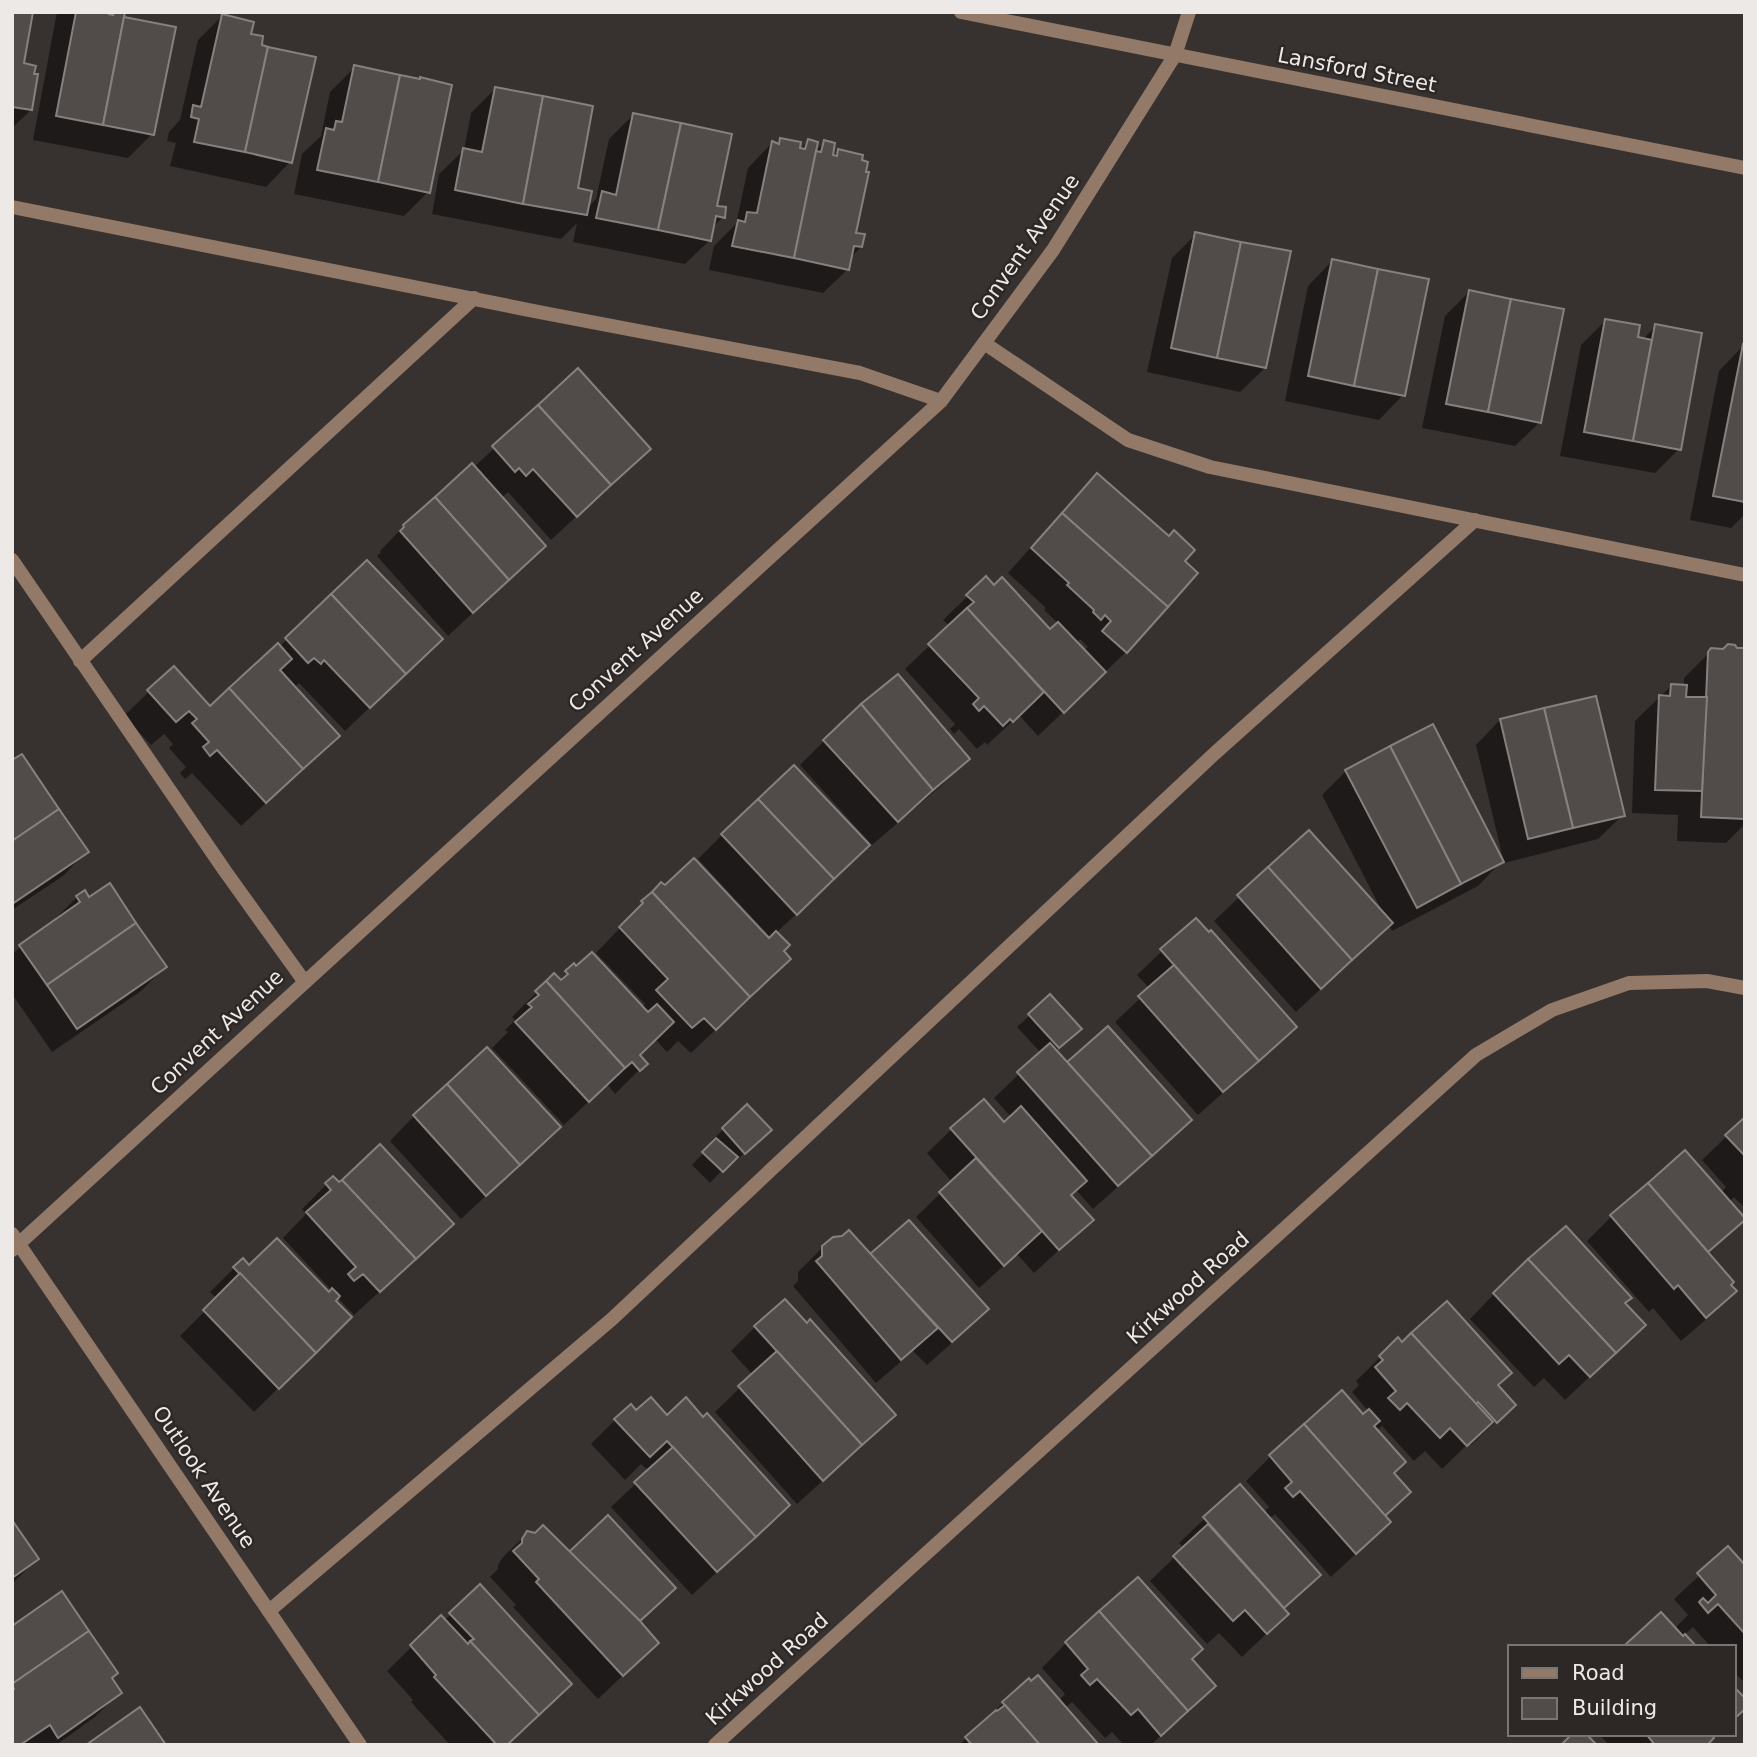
<svg xmlns="http://www.w3.org/2000/svg" width="1757" height="1757" viewBox="0 0 1757 1757" font-family="'DejaVu Sans',sans-serif">
<rect width="100%" height="100%" fill="#373230"/>
<!-- shadow -->
<g fill="#0007" fill-rule="evenodd">
<polygon points="12,12 31,110 12,128"/>
<polygon points="57,12 108,12 107,16 110,12 124,12 122,18 152,134 128,158 33,140"/>
<polygon points="222,16 249,35 260,47 290,162 266,187 170,166 176,143 167,141 169,132 180,120 198,40"/>
<polygon points="355,67 419,81 428,192 404,216 294,194 302,154 321,136 330,92"/>
<polygon points="495,89 576,190 587,209 596,199 609,139 633,115 723,217 712,228 710,240 685,264 573,242 577,223 561,239 432,214 439,174 464,150 471,113"/>
<polygon points="781,140 798,152 808,141 814,153 825,142 831,159 839,151 860,162 854,234 861,247 850,258 848,269 823,293 709,270 714,246 736,224 748,168 772,143 776,144"/>
<polygon points="1196,234 1265,368 1240,392 1147,372 1172,258"/>
<polygon points="1332,261 1403,395 1379,420 1285,401 1308,286"/>
<polygon points="1469,292 1540,422 1515,446 1422,428 1445,316"/>
<polygon points="1605,321 1636,338 1642,340 1656,326 1679,449 1655,473 1560,456 1581,345"/>
<polygon points="1743,346 1745,347 1745,514 1731,528 1690,520 1719,371"/>
<polygon points="578,371 649,449 551,540 508,492 501,498 544,546 448,636 377,556 381,552 380,551 404,526 474,467"/>
<path d="M1097,476L1182,561L1126,652L1038,736L1019,715L987,745L985,742L977,749L959,729L954,734L950,729L955,724L905,669L950,626L943,620L968,596L1050,631L1059,624L1044,610L1046,608L1008,573L1073,500ZM1080,639L1088,647L1083,651L1076,643Z"/>
<polygon points="367,562 416,663 345,731 299,683 294,688 338,736 313,760 241,826 192,773 185,779 180,773 186,767 169,748 173,744 164,734 151,745 124,716 173,668 210,708 279,647"/>
<polygon points="1712,650 1745,650 1745,824 1726,843 1677,841 1678,815 1632,813 1635,721 1671,686 1684,686 1684,678"/>
<polygon points="898,676 967,759 943,784 872,845 800,765 824,741"/>
<polygon points="1500,720 1623,815 1598,839 1504,863 1476,745"/>
<polygon points="12,762 87,851 63,876 12,910"/>
<polygon points="1346,771 1502,861 1478,886 1392,931 1389,925 1296,1012 1214,921 1308,832 1383,913 1322,795"/>
<polygon points="722,835 844,869 776,933 765,983 691,1053 678,1041 667,1052 655,1039 638,1055 645,1064 615,1094 607,1084 564,1125 492,1048 508,1032 505,1030 515,1020 512,1017 554,975 559,980 574,966 641,1008 645,1004 596,953 620,928 618,927 661,884 768,941 771,938 698,859"/>
<polygon points="84,892 89,899 165,967 141,991 52,1052 12,994 12,954 53,921 77,897"/>
<polygon points="1162,951 1270,1051 1198,1115 1115,1022 1150,989 1137,975"/>
<polygon points="1050,997 1068,1040 1055,1051 1067,1065 1190,1120 1165,1145 1093,1209 1076,1190 1070,1195 1092,1220 1034,1273 1017,1254 979,1288 916,1217 952,1182 927,1153 952,1129 1004,1124 1011,1117 994,1098 1041,1053 1017,1027"/>
<polygon points="747,1107 757,1142 732,1164 730,1162 710,1183 692,1165 713,1143 711,1141"/>
<polygon points="414,1116 534,1151 461,1219 390,1141"/>
<polygon points="1745,1119 1745,1208 1734,1197 1729,1202 1744,1219 1707,1254 1734,1291 1710,1316 1681,1341 1653,1308 1649,1312 1587,1241 1611,1217 1685,1152 1721,1193 1726,1187 1702,1160"/>
<polygon points="333,1178 427,1248 354,1315 337,1297 333,1300 350,1317 254,1412 180,1336 217,1299 210,1292 234,1268 249,1268 328,1294 332,1291 283,1238 306,1214 302,1209"/>
<polygon points="823,1247 870,1256 986,1309 962,1334 927,1365 913,1351 876,1383 793,1286 798,1281 798,1272"/>
<polygon points="1494,1294 1624,1304 1619,1349 1565,1400 1544,1378 1534,1387 1470,1319"/>
<polygon points="755,1327 869,1439 797,1504 715,1412 753,1375 731,1351"/>
<polygon points="1398,1340 1402,1345 1510,1373 1497,1386 1513,1405 1471,1445 1469,1443 1442,1469 1425,1451 1414,1461 1382,1426 1376,1431 1393,1474 1384,1517 1364,1546 1331,1577 1275,1514 1269,1519 1319,1575 1283,1610 1287,1614 1242,1657 1219,1633 1207,1644 1150,1581 1184,1548 1179,1543 1239,1486 1263,1513 1269,1507 1246,1481 1270,1457 1342,1393 1363,1416 1369,1412 1352,1392 1359,1385 1356,1381"/>
<polygon points="636,1413 667,1417 764,1529 692,1595 611,1507 649,1471 641,1464 625,1480 591,1444 615,1420"/>
<polygon points="12,1523 37,1559 12,1584"/>
<polygon points="528,1533 569,1554 638,1622 657,1643 598,1699 513,1607 516,1605 490,1577 498,1569 498,1565 503,1557"/>
<polygon points="1728,1549 1745,1567 1745,1683 1734,1672 1734,1647 1711,1647 1693,1627 1684,1635 1695,1647 1625,1647 1661,1614 1674,1629 1688,1615 1674,1599"/>
<polygon points="479,1587 506,1745 450,1745 411,1702 413,1700 387,1671 441,1618 444,1621"/>
<polygon points="12,1628 110,1678 119,1693 95,1717 56,1745 12,1745"/>
<polygon points="1066,1643 1190,1659 1214,1686 1151,1745 1124,1745 1112,1732 1105,1738 1072,1702 1065,1708 1097,1745 959,1745 1003,1703 1058,1701 1065,1694 1042,1668"/>
<polygon points="1599,1734 1717,1734 1706,1745 1609,1745"/>
</g>
<!-- building -->
<g fill="#514b49" stroke="#86817e" stroke-width="2">
<polygon points="12,12 33,12 24,63 36,66 34,74 38,74 32,110 12,107"/>
<polygon points="76,12 110,12 109,14 113,15 114,12 125,12 103,125 56,116"/>
<polygon points="222,14 254,22 251,34 263,36 262,45 268,47 245,152 194,142 199,119 191,117 193,105 201,107"/>
<polygon points="124,17 176,27 154,135 103,125"/>
<polygon points="268,47 316,57 292,163 245,152"/>
<polygon points="354,65 400,75 378,182 317,170 326,128 334,130 336,121 342,122"/>
<polygon points="400,75 420,79 420,77 452,85 430,193 378,182"/>
<polygon points="495,87 543,96 523,204 455,190 463,148 482,152"/>
<polygon points="543,96 593,106 578,188 592,191 587,215 523,204"/>
<polygon points="633,113 681,123 658,230 596,218 602,191 616,195"/>
<polygon points="681,123 732,134 717,206 726,207 725,218 716,216 711,241 658,230"/>
<polygon points="780,138 801,142 800,148 805,149 808,139 818,142 794,258 732,246 738,220 745,222 747,212 757,213 772,141 779,144"/>
<polygon points="824,140 835,143 833,155 837,156 838,149 863,155 862,160 868,162 866,172 869,172 856,233 865,234 862,247 854,246 849,270 794,258 816,151 821,152"/>
<polygon points="1195,232 1241,242 1217,358 1171,348"/>
<polygon points="1241,242 1291,251 1266,368 1217,358"/>
<polygon points="1332,259 1378,269 1354,386 1308,376"/>
<polygon points="1378,269 1429,279 1405,396 1354,386"/>
<polygon points="1469,290 1511,299 1488,412 1446,404"/>
<polygon points="1511,299 1564,309 1541,423 1488,412"/>
<polygon points="1605,319 1640,325 1638,337 1652,340 1633,441 1584,432"/>
<polygon points="1655,324 1702,333 1681,450 1633,441"/>
<polygon points="1743,344 1745,345 1745,502 1713,496"/>
<polygon points="578,368 651,449 611,485 538,405"/>
<polygon points="538,405 611,485 577,517 533,469 526,476 519,468 515,472 492,446"/>
<polygon points="472,463 546,546 509,580 435,497"/>
<polygon points="1097,473 1169,536 1174,530 1195,550 1185,561 1198,573 1168,607 1062,513"/>
<polygon points="435,497 509,580 473,613 400,531 404,527 403,525"/>
<polygon points="1062,513 1168,607 1127,653 1102,631 1111,621 1105,615 1101,620 1093,612 1094,610 1067,585 1069,583 1031,548"/>
<polygon points="367,560 443,639 406,674 331,594"/>
<polygon points="986,576 994,585 1002,577 1050,629 1058,622 1106,672 1064,713 967,608 974,602 966,595"/>
<polygon points="331,594 406,674 370,708 324,660 321,664 314,658 308,663 285,638"/>
<polygon points="967,608 1044,692 1013,722 1010,719 1003,726 984,706 979,711 973,704 979,698 928,644"/>
<polygon points="278,643 292,659 280,670 340,736 303,769 229,688"/>
<polygon points="1728,644 1735,645 1737,648 1745,648 1745,819 1701,817 1708,652 1711,648 1723,649"/>
<polygon points="174,666 210,706 229,688 303,769 266,803 217,750 210,756 203,747 209,742 192,723 197,719 189,711 176,722 147,690"/>
<polygon points="898,674 970,759 933,790 861,704"/>
<polygon points="1671,684 1687,685 1686,697 1707,697 1702,791 1655,790 1659,695 1670,696"/>
<polygon points="1596,696 1625,816 1573,828 1544,708"/>
<polygon points="861,704 933,790 898,822 823,740"/>
<polygon points="1544,708 1573,828 1528,839 1500,719"/>
<polygon points="1433,724 1504,862 1461,884 1390,746"/>
<polygon points="1390,746 1461,884 1417,908 1345,770"/>
<polygon points="22,754 59,809 12,841 12,760"/>
<polygon points="794,765 870,845 834,879 758,799"/>
<polygon points="758,799 834,879 797,915 721,834"/>
<polygon points="59,809 89,852 12,904 12,841"/>
<polygon points="1309,830 1393,923 1352,960 1268,867"/>
<polygon points="694,858 769,938 776,931 790,945 784,951 791,959 750,997 652,892 661,882 665,885"/>
<polygon points="1268,867 1352,960 1321,989 1237,895"/>
<polygon points="110,883 136,923 47,985 19,945 80,902 76,896 85,890 89,897"/>
<polygon points="652,892 750,997 716,1030 704,1018 692,1028 656,990 668,979 619,927 643,903 641,901"/>
<polygon points="1196,918 1209,932 1211,930 1297,1027 1259,1061 1160,949"/>
<polygon points="136,923 167,967 77,1029 47,985"/>
<polygon points="592,952 648,1012 657,1004 674,1022 640,1055 648,1064 640,1071 632,1062 625,1068 546,981 554,973 561,980 568,974 565,971 574,963 576,966"/>
<polygon points="1174,965 1259,1061 1223,1092 1138,996"/>
<polygon points="546,981 625,1068 589,1102 515,1022 532,1007 528,1004 539,995 535,991"/>
<polygon points="1050,994 1082,1029 1059,1048 1028,1014"/>
<polygon points="1108,1026 1192,1120 1152,1156 1067,1062"/>
<polygon points="1050,1043 1152,1156 1118,1186 1017,1072"/>
<polygon points="487,1047 561,1127 520,1165 447,1084"/>
<polygon points="447,1084 520,1165 486,1196 413,1115"/>
<polygon points="984,1099 1004,1122 1021,1106 1087,1181 1071,1195 1094,1220 1059,1250 950,1128"/>
<polygon points="747,1104 772,1130 745,1154 722,1128"/>
<polygon points="1745,1117 1745,1156 1725,1135"/>
<polygon points="716,1138 738,1157 723,1172 702,1152"/>
<polygon points="380,1144 454,1224 416,1259 342,1180"/>
<polygon points="1685,1150 1745,1218 1745,1220 1708,1252 1648,1183"/>
<polygon points="976,1158 1042,1231 1004,1266 939,1192"/>
<polygon points="333,1176 339,1182 342,1180 416,1259 380,1292 363,1274 354,1281 348,1274 356,1267 306,1212 331,1190 325,1183"/>
<polygon points="1648,1183 1734,1282 1731,1285 1737,1291 1706,1318 1678,1285 1674,1289 1610,1215"/>
<polygon points="909,1220 989,1309 952,1342 870,1254"/>
<polygon points="1566,1226 1632,1298 1625,1303 1646,1325 1616,1353 1528,1259"/>
<polygon points="849,1230 938,1328 901,1360 816,1261 822,1256 822,1246 833,1237 842,1236"/>
<polygon points="277,1238 329,1292 332,1288 340,1296 336,1301 352,1317 316,1353 233,1267 243,1258 249,1265"/>
<polygon points="1528,1259 1616,1353 1590,1377 1569,1355 1559,1364 1493,1293"/>
<polygon points="240,1273 316,1353 279,1389 203,1310"/>
<polygon points="785,1299 807,1323 810,1319 896,1415 862,1445 754,1326"/>
<polygon points="1447,1301 1512,1373 1498,1385 1516,1405 1497,1423 1478,1402 1476,1405 1411,1333"/>
<polygon points="1411,1333 1493,1422 1467,1446 1450,1428 1440,1438 1407,1403 1400,1410 1388,1398 1396,1391 1375,1367 1383,1360 1379,1356 1398,1337 1402,1342"/>
<polygon points="777,1351 862,1445 823,1481 738,1386"/>
<polygon points="1342,1390 1363,1414 1369,1409 1380,1421 1374,1426 1406,1462 1394,1473 1411,1492 1385,1516 1304,1424"/>
<polygon points="651,1397 667,1415 686,1397 703,1417 707,1413 790,1505 756,1537 667,1441 650,1457 614,1419 631,1404 636,1410"/>
<polygon points="1304,1424 1391,1522 1356,1554 1300,1491 1293,1497 1285,1488 1292,1482 1269,1455"/>
<polygon points="673,1447 756,1537 717,1572 634,1482"/>
<polygon points="1240,1484 1321,1575 1284,1608 1203,1517"/>
<polygon points="608,1515 676,1588 640,1621 569,1552"/>
<polygon points="12,1520 39,1559 12,1578"/>
<polygon points="1208,1524 1289,1614 1267,1634 1245,1610 1233,1621 1173,1556"/>
<polygon points="543,1525 640,1621 659,1643 623,1676 536,1582 539,1579 513,1551 522,1543 522,1539 527,1531 535,1533"/>
<polygon points="1728,1546 1745,1565 1745,1634 1718,1604 1708,1613 1699,1602 1703,1598 1708,1603 1716,1595 1697,1573"/>
<polygon points="1138,1577 1203,1649 1192,1659 1216,1686 1188,1711 1099,1611"/>
<polygon points="480,1584 572,1684 539,1715 470,1641 474,1639 449,1613"/>
<polygon points="62,1591 89,1631 12,1684 12,1626"/>
<polygon points="1099,1611 1188,1711 1161,1736 1138,1709 1131,1715 1097,1679 1090,1685 1081,1675 1088,1669 1065,1642"/>
<polygon points="1661,1612 1683,1636 1685,1634 1697,1647 1629,1647 1626,1644"/>
<polygon points="441,1615 468,1644 470,1641 539,1715 507,1745 497,1745 434,1677 436,1675 410,1645"/>
<polygon points="89,1631 118,1673 112,1678 122,1693 58,1738 50,1725 20,1745 12,1745 12,1690 14,1689 12,1684"/>
<polygon points="1038,1675 1099,1745 1040,1745 1002,1702 1029,1678 1031,1681"/>
<polygon points="1734,1687 1745,1698 1745,1709 1734,1719"/>
<polygon points="1005,1705 1040,1745 972,1745 965,1737 996,1710 997,1711"/>
<polygon points="140,1707 166,1745 86,1745"/>
<polygon points="1572,1734 1586,1734 1597,1745 1561,1745"/>
<polygon points="1646,1734 1711,1734 1714,1738 1707,1745 1655,1745"/>
</g>
<g fill="none" stroke-linecap="round" stroke-linejoin="round">
<!-- service -->
<g stroke="#927968" stroke-width="14">
<polyline points="12,207 544,313 860,373 941,401"/>
<polyline points="984,343 1128,440 1210,467 1745,575"/>
<polyline points="12,560 225,871 304,981"/>
<polyline points="80,661 474,298"/>
<polyline points="269,1611 612,1319 1214,754 1475,520"/>
</g>
<!-- minor -->
<g stroke="#927968" stroke-width="14">
<polyline points="961,12 1745,168"/>
<polyline points="12,1234 360,1745"/>
<polyline points="12,1250 941,401 1053,250 1175,55 1189,12"/>
<polyline points="715,1745 1476,1055 1552,1010 1629,983 1707,981 1745,988"/>
</g>
</g>
<g text-anchor="middle" dominant-baseline="central" stroke-width="5" stroke-linejoin="round" paint-order="stroke">
<!-- street labels -->
<g font-size="21" fill="#ece9e7" stroke="#2d2826">
<text transform="translate(1357 70) rotate(11)">Lansford Street</text>
<text transform="translate(1025 247) rotate(-55)">Convent Avenue</text>
<text transform="translate(636 650) rotate(-42)">Convent Avenue</text>
<text transform="translate(217 1032) rotate(-43)">Convent Avenue</text>
<text transform="translate(1188 1288) rotate(-42)">Kirkwood Road</text>
<text transform="translate(204 1477) rotate(56)">Outlook Avenue</text>
<text transform="translate(767 1669) rotate(-42)">Kirkwood Road</text>
</g>
</g>
<!-- border -->
<rect width="1757" height="1757" fill="none" stroke="#ece9e7" stroke-width="28"/>
<!-- legend -->
<rect x="1508" y="1645" width="228" height="91" fill="#2d2826" stroke="#797573" stroke-width="2"/>
<rect x="1522" y="1668" width="35" height="10" fill="#927968" stroke="#797573" stroke-width="2"/>
<text x="1572" y="1680" font-size="21" fill="#ece9e7">Road</text>
<rect x="1522" y="1698" width="35" height="21" fill="#514b49" stroke="#797573" stroke-width="2"/>
<text x="1572" y="1715" font-size="21" fill="#ece9e7">Building</text>
</svg>
